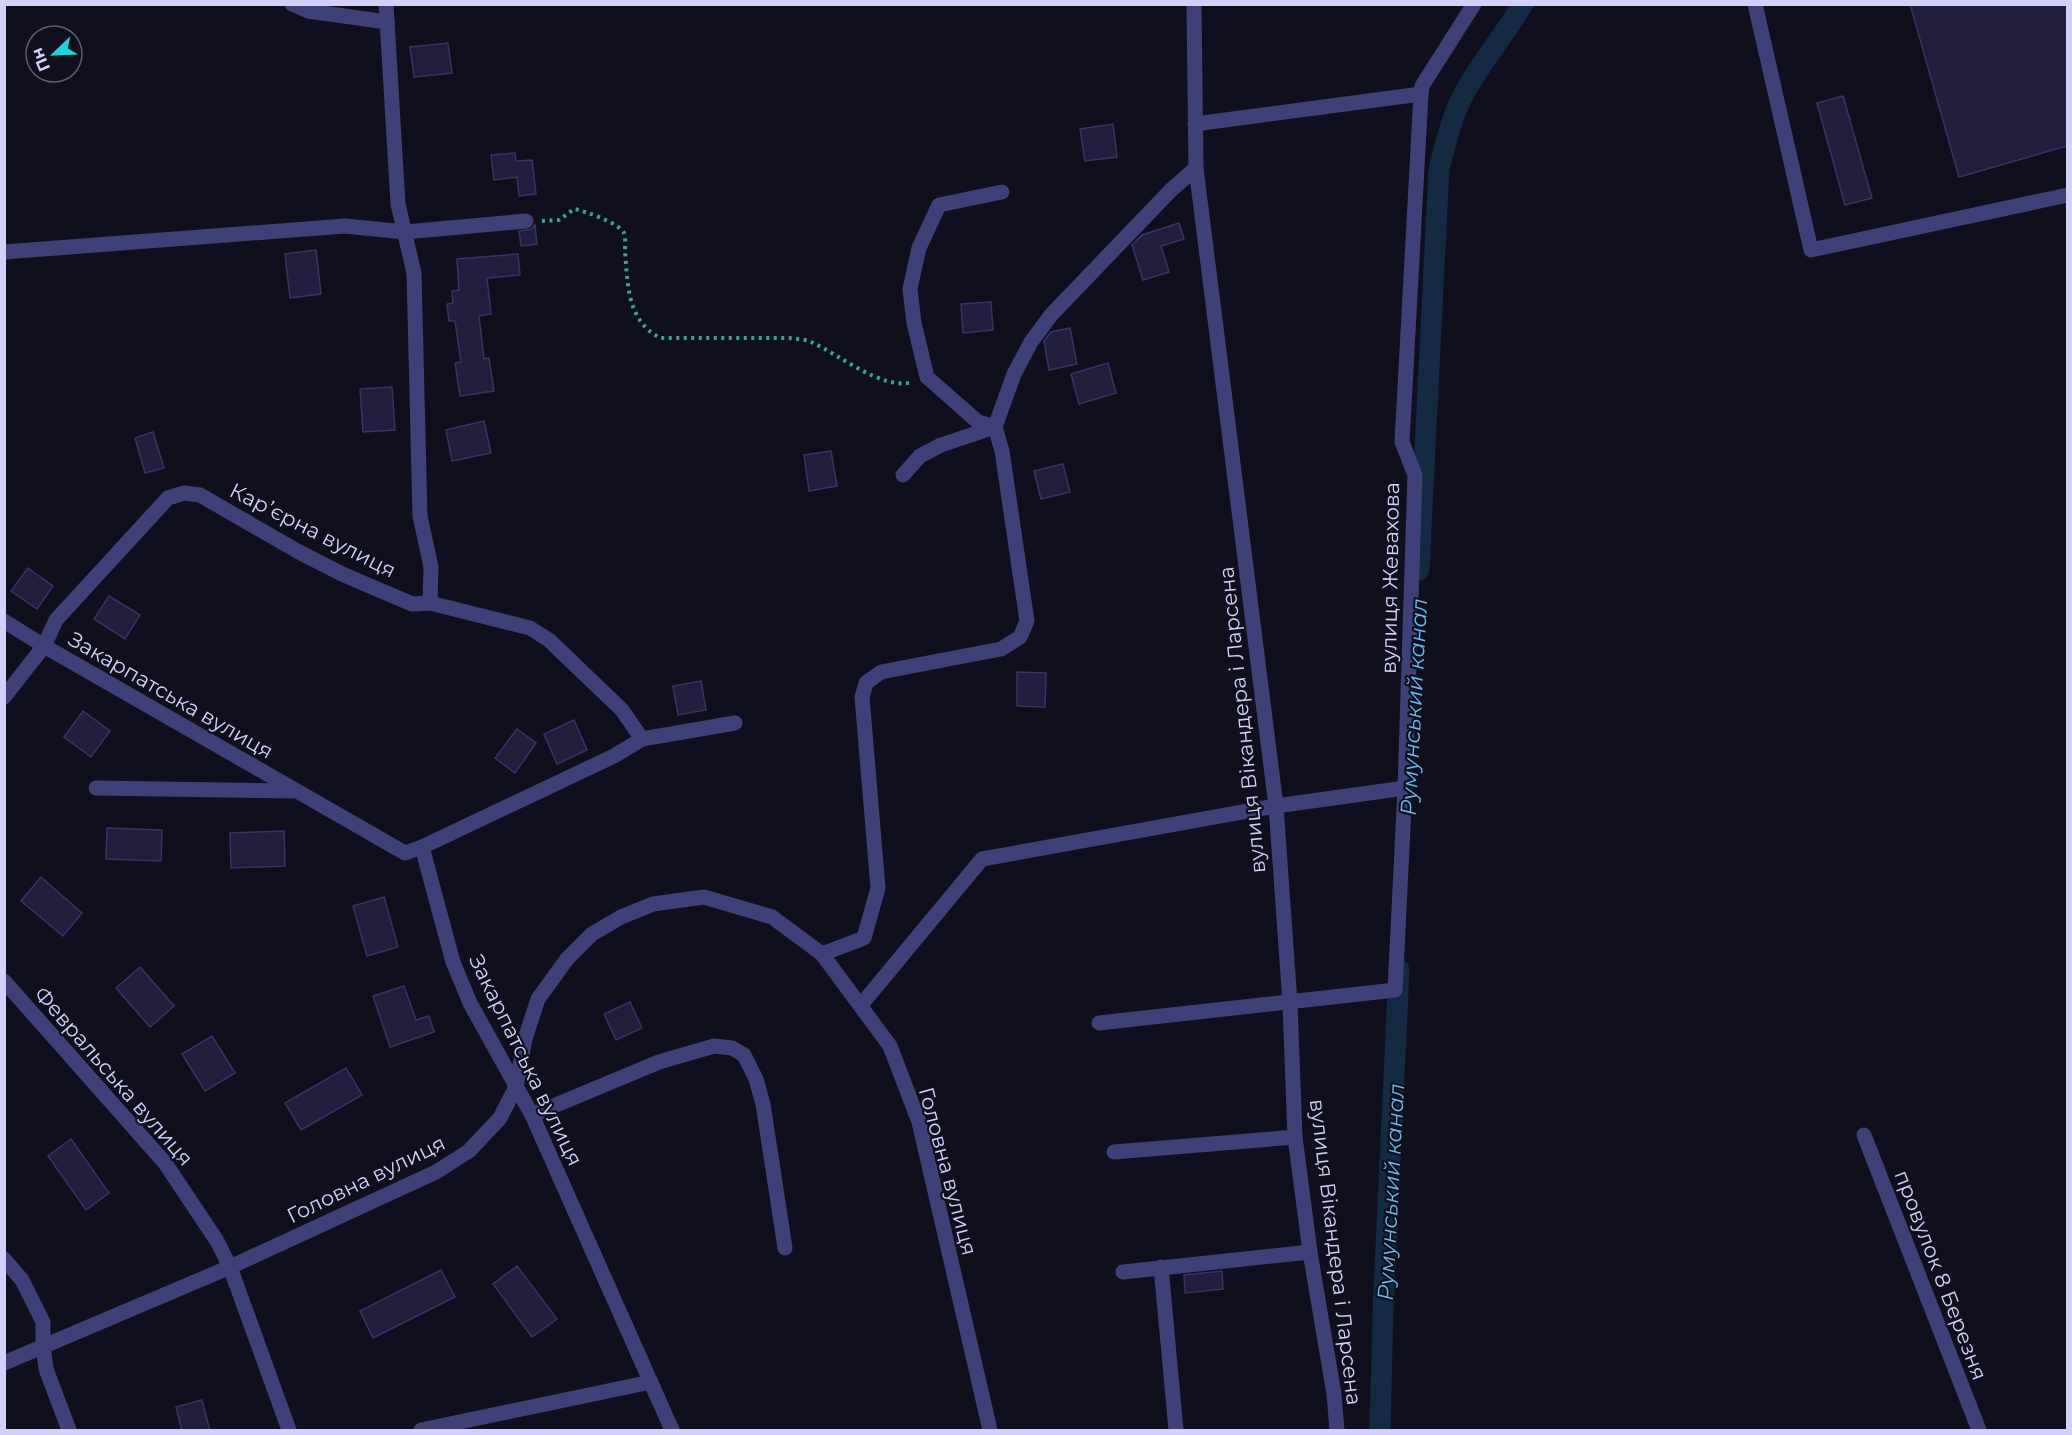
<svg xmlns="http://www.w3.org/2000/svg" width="2072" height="1435" viewBox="0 0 2072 1435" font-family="Montserrat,sans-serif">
<rect width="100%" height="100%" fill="#100f1e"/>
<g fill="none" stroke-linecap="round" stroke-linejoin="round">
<!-- canal -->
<g stroke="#142942" stroke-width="21">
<path d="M1419,570L1439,169C1446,142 1452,114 1466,90C1483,60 1505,34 1523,4"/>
<polyline points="1380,1430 1383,1312 1399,970"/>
</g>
</g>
<!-- building -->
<g fill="#211d3c" stroke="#393266" stroke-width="1.5">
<polygon points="1910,4 2067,4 2067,146 1959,177"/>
<polygon points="448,43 452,73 414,77 410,47"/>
<polygon points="1843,96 1872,198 1845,205 1817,103"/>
<polygon points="1113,124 1117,157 1085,161 1080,129"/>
<polygon points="515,153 516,161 532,160 536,194 519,196 517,177 494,180 491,155"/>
<polygon points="1179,223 1184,239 1161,246 1169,272 1143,280 1132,245 1142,235"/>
<polygon points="535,225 537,244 521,246 519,231 531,229"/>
<polygon points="316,250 321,294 290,298 285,254"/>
<polygon points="518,254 520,275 487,278 491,314 479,316 484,359 489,358 494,391 460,396 455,363 461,362 455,321 449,321 447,304 453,303 452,291 459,290 457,259"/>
<polygon points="991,302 993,330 963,333 961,304"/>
<polygon points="1070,328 1077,364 1049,370 1044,341 1051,332"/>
<polygon points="1108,363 1116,393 1079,404 1071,374"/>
<polygon points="392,387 395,430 363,432 360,389"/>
<polygon points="484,421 491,453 452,461 446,430"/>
<polygon points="153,432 164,468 145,473 135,438"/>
<polygon points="831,451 837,486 809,491 804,455"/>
<polygon points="1063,464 1070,492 1041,499 1034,471"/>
<polygon points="28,568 53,586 37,609 11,591"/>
<polygon points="109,596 140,615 125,639 94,619"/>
<polygon points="1017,672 1046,673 1045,707 1017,706"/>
<polygon points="701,681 706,710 678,715 673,686"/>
<polygon points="83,711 110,731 91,757 64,737"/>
<polygon points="574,720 587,750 557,764 544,734"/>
<polygon points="517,729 536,743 515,773 495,758"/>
<polygon points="107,828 162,830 161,861 106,859"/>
<polygon points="284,831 285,866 231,868 230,833"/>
<polygon points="41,877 82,913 63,936 21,901"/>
<polygon points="384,897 398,947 367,956 353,906"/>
<polygon points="140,967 174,1006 150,1027 116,988"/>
<polygon points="404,986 416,1020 429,1016 434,1032 390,1047 373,996"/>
<polygon points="630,1002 642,1028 616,1040 604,1014"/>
<polygon points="212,1036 235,1073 205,1091 182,1054"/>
<polygon points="346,1068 362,1095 301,1130 285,1103"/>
<polygon points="71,1139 109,1193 86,1210 48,1156"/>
<polygon points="517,1266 557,1319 532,1337 493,1284"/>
<polygon points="441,1270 455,1297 373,1338 360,1311"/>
<polygon points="1222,1271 1223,1289 1185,1293 1184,1275"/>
<polygon points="202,1400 210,1431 182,1431 176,1407"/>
</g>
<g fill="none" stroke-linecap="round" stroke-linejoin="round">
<!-- path -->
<path stroke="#3ba396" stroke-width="4" stroke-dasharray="3 4.5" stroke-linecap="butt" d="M542,221L559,220L574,209C585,211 619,223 624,233C626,238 625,246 625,252C628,286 627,320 660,338H789C796,339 804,339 811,342C839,354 882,391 913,382"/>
<!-- minor -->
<g stroke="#3f4077" stroke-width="15">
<polyline points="292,4 308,11 387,22"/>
<polyline points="386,4 398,204 414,273 420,516 431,567 430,603"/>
<polyline points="1194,4 1196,168 1276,806 1290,1003 1295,1137 1310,1252 1334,1394 1337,1430"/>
<polyline points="1755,4 1811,250 2068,195"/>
<polyline points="1195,124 1421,94"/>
<polyline points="4,252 345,226 405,232 526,221"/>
<polyline points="995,427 1014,374 1031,342 1051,315 1171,190 1196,168"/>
<polyline points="995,427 978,422 927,377 914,323 910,289 919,248 939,205 1002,192"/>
<polyline points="903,475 920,456 941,445 995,427"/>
<polyline points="4,621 44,646 405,853 422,847 453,962 470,1003 532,1115 672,1430"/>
<polyline points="4,697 44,646 56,620 168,498 184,493 200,495 299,552 342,574 412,604 430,603 530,628 549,640 622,710 642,739"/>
<polyline points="96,788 294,791"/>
<polyline points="422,847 614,756 642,739 735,723"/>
<polyline points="822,954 864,938 878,888 862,697 866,683 881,672 1001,649 1020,637 1027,621 1002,451 995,427"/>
<polyline points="4,981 165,1163 217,1241 230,1267 289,1430"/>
<polyline points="861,1005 982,859 1276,806 1405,788"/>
<polyline points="1099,1023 1395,990 1405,788 1415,475 1402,442 1421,94 1422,86 1474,4"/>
<polyline points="532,1115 659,1062 714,1046 732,1048 744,1055 756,1079 763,1104 785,1248"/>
<polyline points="1864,1135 1979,1430"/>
<polyline points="1114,1152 1295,1137"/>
<polyline points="4,1259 22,1280 43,1322 43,1346 46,1369 69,1430"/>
<polyline points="1161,1267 1176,1430"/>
<polyline points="1123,1272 1310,1252"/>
<polyline points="4,1363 230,1267 436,1172 469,1151 500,1118 516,1087 525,1039 538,999 567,959 592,934 621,917 653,904 704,897 772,917 822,954 890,1046 919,1122 990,1430"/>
<polyline points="421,1430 651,1382"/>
</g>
</g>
<g text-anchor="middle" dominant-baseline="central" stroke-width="4.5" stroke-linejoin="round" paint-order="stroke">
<!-- street labels -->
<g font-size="21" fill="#d3d1f9" stroke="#100f1e">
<text transform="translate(313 530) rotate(27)">Карʼєрна вулиця</text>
<text transform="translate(1390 578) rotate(-89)">вулиця Жевахова</text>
<text transform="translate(171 695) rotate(30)">Закарпатська вулиця</text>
<text transform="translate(1242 720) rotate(-96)">вулиця Вікандера і Ларсена</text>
<text transform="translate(526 1060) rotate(64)">Закарпатська вулиця</text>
<text transform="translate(114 1076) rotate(49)">Февральська вулиця</text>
<text transform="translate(948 1171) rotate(75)">Головна вулиця</text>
<text transform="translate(366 1179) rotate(-26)">Головна вулиця</text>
<text transform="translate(1336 1252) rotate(83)">вулиця Вікандера і Ларсена</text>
<text transform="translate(1941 1275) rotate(69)">провулок 8 Березня</text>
</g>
<!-- water labels -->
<g font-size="22" font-style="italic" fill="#6bb9ed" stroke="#100f1e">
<text transform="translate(1414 707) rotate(-87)">Румунський канал</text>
<text transform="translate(1391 1192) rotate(-87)">Румунський канал</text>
</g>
</g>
<!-- border -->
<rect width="2072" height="1435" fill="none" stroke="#d3d1f9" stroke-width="12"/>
<!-- north arrow -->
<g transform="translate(54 54) rotate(247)"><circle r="28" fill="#100f1e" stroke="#5e5d76" stroke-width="1.5"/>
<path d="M0-4.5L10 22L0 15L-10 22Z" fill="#1ad5dc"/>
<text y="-9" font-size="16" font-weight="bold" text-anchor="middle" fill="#d3d1f9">Пн</text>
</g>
</svg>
